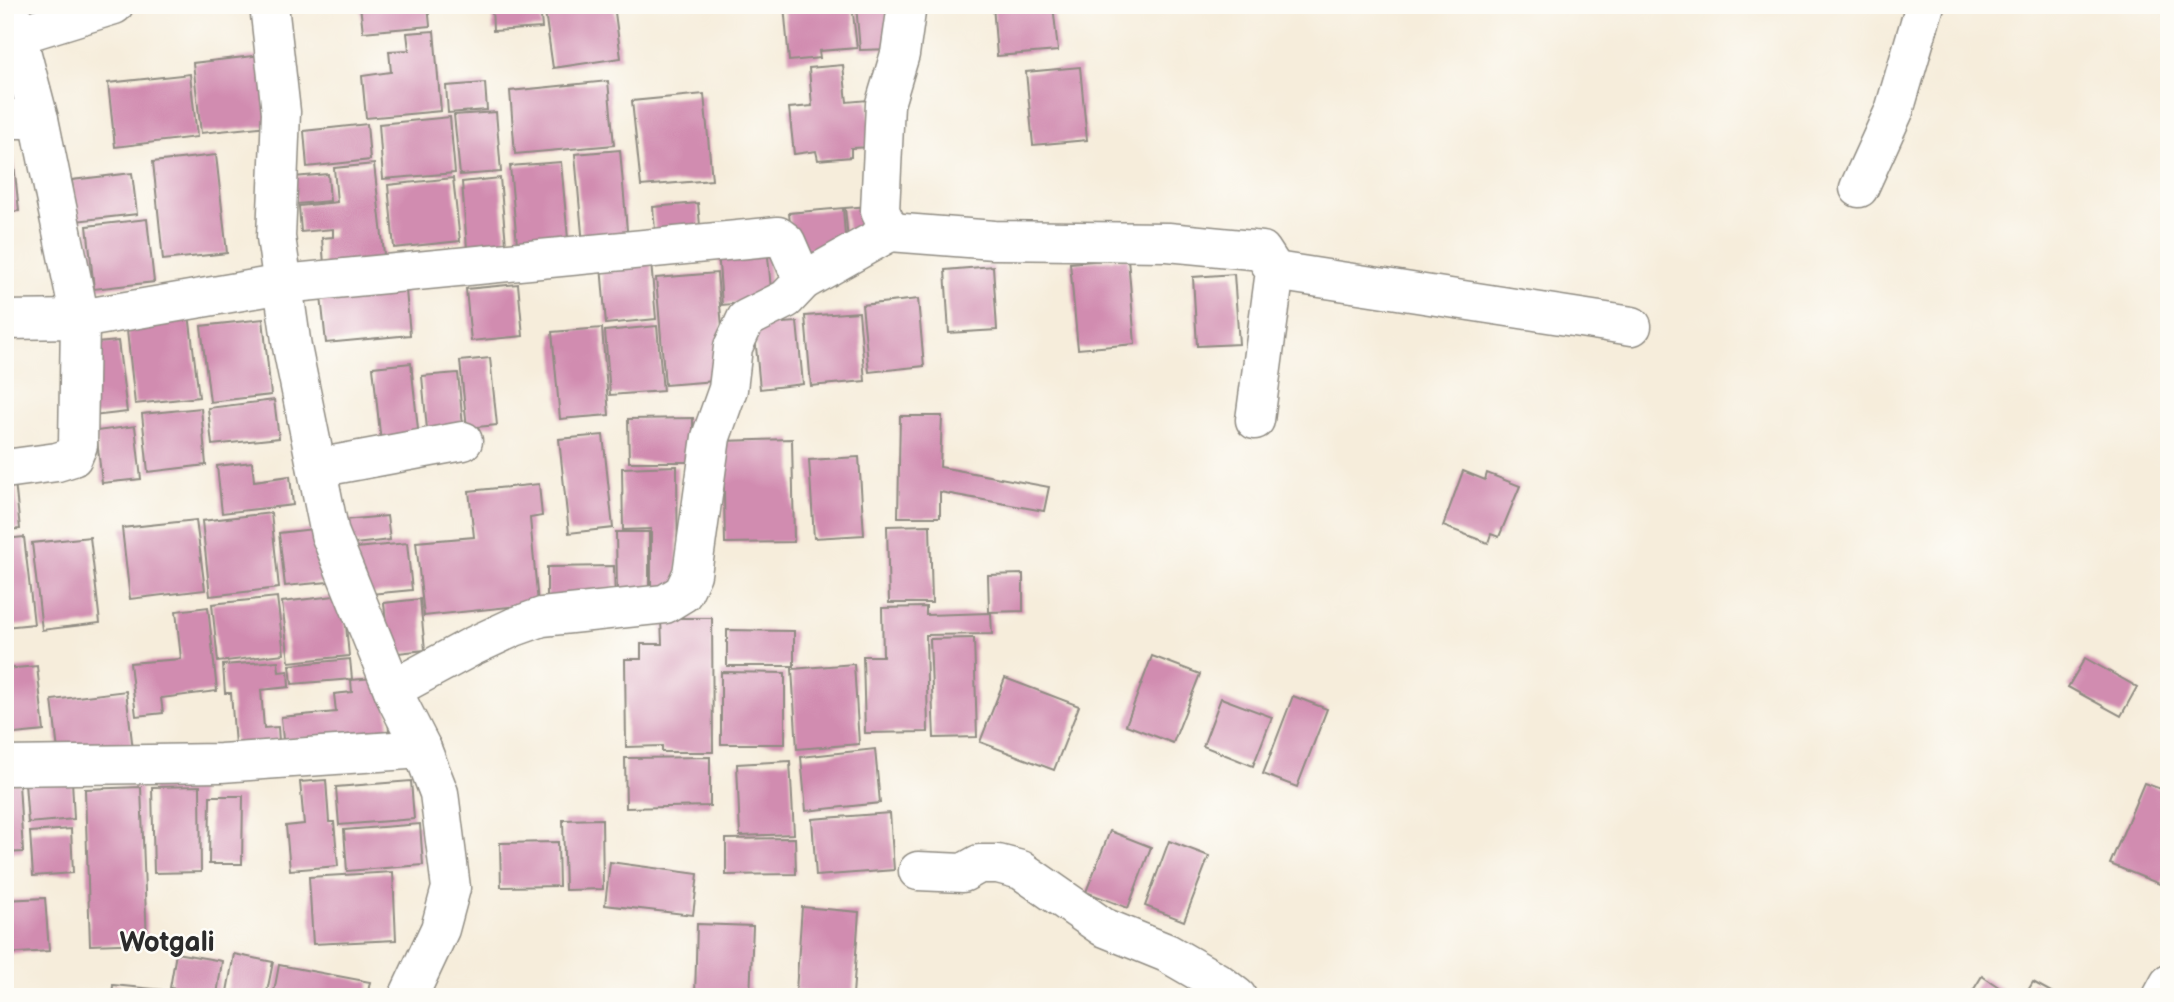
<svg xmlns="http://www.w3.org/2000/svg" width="2174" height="1002" viewBox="0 0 2174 1002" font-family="'Balsamiq Sans',sans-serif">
<rect width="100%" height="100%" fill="#fdfcf7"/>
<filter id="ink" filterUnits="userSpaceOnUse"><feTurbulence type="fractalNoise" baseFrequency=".0143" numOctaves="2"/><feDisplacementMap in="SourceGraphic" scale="14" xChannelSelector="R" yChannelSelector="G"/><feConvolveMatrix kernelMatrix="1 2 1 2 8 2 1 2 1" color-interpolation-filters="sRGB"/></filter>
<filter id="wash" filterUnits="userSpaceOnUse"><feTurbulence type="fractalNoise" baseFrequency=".00686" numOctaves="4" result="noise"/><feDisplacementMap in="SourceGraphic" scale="28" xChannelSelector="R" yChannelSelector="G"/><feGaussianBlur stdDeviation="1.57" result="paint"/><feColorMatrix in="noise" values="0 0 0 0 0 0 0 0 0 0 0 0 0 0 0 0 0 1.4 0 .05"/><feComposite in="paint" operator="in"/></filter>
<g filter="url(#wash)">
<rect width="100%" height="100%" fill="#f6eddb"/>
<g id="blocks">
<!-- building -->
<g fill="#d18cb0">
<polygon points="360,5 428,5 430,26 363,32"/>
<polygon points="492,5 540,5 542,28 493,31"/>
<polygon points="544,5 614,5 621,58 553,68"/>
<polygon points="784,5 852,5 857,48 819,51 820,58 789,61"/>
<polygon points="856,5 886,5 891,49 860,50"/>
<polygon points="993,5 1053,5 1058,51 997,56"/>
<polygon points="434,31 441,111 366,118 362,76 391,72 389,51 409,50 407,33"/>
<polygon points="270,54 278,125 201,133 193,63"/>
<polygon points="843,65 847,102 868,100 872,147 851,148 851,157 818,160 816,151 794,154 789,108 812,106 809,68"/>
<polygon points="1080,67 1087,140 1033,145 1026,72"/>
<polygon points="190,74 197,137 115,147 108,83"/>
<polygon points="608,81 614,145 515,154 510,91"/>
<polygon points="485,83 487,110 448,113 446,86"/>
<polygon points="704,94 712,180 641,186 632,101"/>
<polygon points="496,112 501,172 460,175 454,115"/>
<polygon points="450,117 455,173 383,179 379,124"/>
<polygon points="367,124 370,160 307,167 304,131"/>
<polygon points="12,145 19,211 5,212 5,146"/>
<polygon points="620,150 628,242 583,245 575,154"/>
<polygon points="216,155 227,253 163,260 153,162"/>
<polygon points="561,162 569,250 518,255 510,166"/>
<polygon points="374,164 386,272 325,278 322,238 333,237 333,229 301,232 299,206 337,202 334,168"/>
<polygon points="132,173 137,214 76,221 72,180"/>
<polygon points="328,174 330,201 297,204 294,177"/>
<polygon points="453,178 460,241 394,248 388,185"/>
<polygon points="500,178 506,244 467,248 462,182"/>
<polygon points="698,203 701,237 656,241 653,207"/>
<polygon points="870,206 872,239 848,241 845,208"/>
<polygon points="843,208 846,250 793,254 789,213"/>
<polygon points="147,219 154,282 94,289 87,226"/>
<polygon points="767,246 772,300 722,305 718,250"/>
<polygon points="1128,258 1135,344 1078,349 1070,263"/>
<polygon points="651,262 656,319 606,324 601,266"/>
<polygon points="993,266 997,330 949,333 945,270"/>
<polygon points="717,273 727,380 665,385 656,278"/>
<polygon points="1234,274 1239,344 1197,346 1193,277"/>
<polygon points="405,279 410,335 326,343 320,287"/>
<polygon points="518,284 523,336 471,341 466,289"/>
<polygon points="918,299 924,366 869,372 862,305"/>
<polygon points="859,312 865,381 811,386 805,316"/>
<polygon points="189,314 199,397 135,404 126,321"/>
<polygon points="263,319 271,395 210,402 201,326"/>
<polygon points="797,322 803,384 760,389 754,325"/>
<polygon points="657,326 663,391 610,395 605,331"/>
<polygon points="602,328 609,415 560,419 552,332"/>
<polygon points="118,341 127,412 93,416 85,344"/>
<polygon points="490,358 497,425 467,428 460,361"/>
<polygon points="411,363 419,439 381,443 373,367"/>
<polygon points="458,373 464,437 428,440 422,376"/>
<polygon points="274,400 279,438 212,445 208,408"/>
<polygon points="201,408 206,465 148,472 142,414"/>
<polygon points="900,416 942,416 940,467 1049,487 1044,511 940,492 940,517 898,517"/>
<polygon points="693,418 693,462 629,462 628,419"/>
<polygon points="135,426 141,479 102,483 96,431"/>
<polygon points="603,435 613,528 569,533 559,439"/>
<polygon points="792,439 794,542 725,543 723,441"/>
<polygon points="859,457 864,535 814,538 809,460"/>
<polygon points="252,462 254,481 290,476 293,505 222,513 217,466"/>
<polygon points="677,466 678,588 651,590 651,529 623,530 622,468"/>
<polygon points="1463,471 1485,480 1487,473 1520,486 1499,537 1491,534 1488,543 1443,526"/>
<polygon points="14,472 20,529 5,530 5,473"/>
<polygon points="539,484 542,516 530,518 538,604 424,616 416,542 474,537 469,491"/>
<polygon points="271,513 279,588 210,596 202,521"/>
<polygon points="387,516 390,540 346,545 343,520"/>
<polygon points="196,520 205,590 130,599 122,528"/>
<polygon points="930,525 932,603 889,603 887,526"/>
<polygon points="322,528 328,582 285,586 279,533"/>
<polygon points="616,532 649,532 649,592 617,592"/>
<polygon points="24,537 34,624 5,627 5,539"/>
<polygon points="90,537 100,623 42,630 32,543"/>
<polygon points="407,543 412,590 360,595 356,548"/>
<polygon points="614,566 615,603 547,604 547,567"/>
<polygon points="1023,574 1023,611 989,612 988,575"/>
<polygon points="343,595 349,656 289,662 282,602"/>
<polygon points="277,597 284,654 218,662 212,604"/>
<polygon points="420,599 425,650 389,654 384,603"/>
<polygon points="208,607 217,691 161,698 163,713 136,716 130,663 181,659 176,611"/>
<polygon points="926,607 926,615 991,613 992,634 926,635 928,732 865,733 863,656 883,656 882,608"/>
<polygon points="661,618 712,618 713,752 662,752 662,746 626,747 625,659 641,659 641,644 662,644"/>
<polygon points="727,630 794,631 794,666 727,666"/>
<polygon points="974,638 977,737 934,738 930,639"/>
<polygon points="1152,656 1200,674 1173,743 1126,725"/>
<polygon points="2085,658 2137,687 2121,716 2068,687"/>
<polygon points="350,659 352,679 292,684 290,665"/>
<polygon points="278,661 279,672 288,671 289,687 261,690 264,728 278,727 279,741 235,745 231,693 225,693 223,665"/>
<polygon points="854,664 859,744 797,749 792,669"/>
<polygon points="37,666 44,731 5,735 5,669"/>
<polygon points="721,672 785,673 785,744 721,744"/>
<polygon points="385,677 389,732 283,740 281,717 336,712 334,694 352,692 351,680"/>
<polygon points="1005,678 1079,706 1054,770 980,742"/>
<polygon points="126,691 133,750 59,759 52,700"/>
<polygon points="1293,696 1327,709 1297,787 1263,774"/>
<polygon points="1221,698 1272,717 1253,766 1203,746"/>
<polygon points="875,749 880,803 806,811 801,757"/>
<polygon points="710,757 710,806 626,808 625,758"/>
<polygon points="790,761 794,834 740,836 737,764"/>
<polygon points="72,780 74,819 28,823 25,783"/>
<polygon points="326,780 329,822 334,822 338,866 290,870 286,826 304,824 300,782"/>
<polygon points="411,781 414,819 339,825 336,787"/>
<polygon points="19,783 23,852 5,853 5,784"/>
<polygon points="2144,783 2169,792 2169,868 2162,885 2110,864"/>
<polygon points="200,786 201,872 154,873 152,787"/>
<polygon points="141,787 147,943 90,945 85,789"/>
<polygon points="210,796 243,796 242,864 209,864"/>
<polygon points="890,813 894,870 816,876 812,819"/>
<polygon points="602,819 603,889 565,890 563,820"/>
<polygon points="420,824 423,865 347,871 344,830"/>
<polygon points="71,829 73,873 33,876 30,832"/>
<polygon points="1110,831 1151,847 1128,908 1086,892"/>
<polygon points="795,838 796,874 726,875 726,839"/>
<polygon points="1169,841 1209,856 1184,921 1145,906"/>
<polygon points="558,842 559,886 501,887 500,843"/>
<polygon points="610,862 698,874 693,915 605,905"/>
<polygon points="393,872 396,940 313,944 309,877"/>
<polygon points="45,898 49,951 5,954 5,900"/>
<polygon points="802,907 859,912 853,995 796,991"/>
<polygon points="697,924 753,926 750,997 695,997"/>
<polygon points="176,953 222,961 217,995 170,988"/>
<polygon points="234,954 273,962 266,997 226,997"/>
<polygon points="279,965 370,982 367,997 273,997"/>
<polygon points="1982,976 2014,997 1969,997"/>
<polygon points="2033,982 2053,993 2051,997 2024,997"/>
<polygon points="113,985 163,990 163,997 112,997"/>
</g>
</g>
</g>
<g filter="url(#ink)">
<use href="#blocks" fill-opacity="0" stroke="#908c83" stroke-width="2"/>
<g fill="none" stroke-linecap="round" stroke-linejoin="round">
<defs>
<g id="minor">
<polyline points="269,5 281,112 276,237 292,347 330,534 398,702 422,749 439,793 451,888 440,929 408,997"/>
<polyline points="17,35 114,5"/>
<polyline points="5,119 39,119"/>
<polyline points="1859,188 1894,111 1925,5"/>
<polyline points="890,232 994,240 1168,242 1262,251 1275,271 1255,420"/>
<polyline points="1275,271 1632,326"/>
<polyline points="5,320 80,319 283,284 778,236 786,242 803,281"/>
<polyline points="317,468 463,441"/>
<polyline points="5,469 57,462 73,457 78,445 80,319 39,119 9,5"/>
<polyline points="393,689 471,647 514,627 542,617 665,604 683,593 692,574 711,437 728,389 733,347 746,319 786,299 803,281 890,232 880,211 885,104 900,54 907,5"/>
<polyline points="5,766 221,763 422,749"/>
<polyline points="918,871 963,873 979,864 998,864 1021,870 1103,927 1167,953 1219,983 1237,997"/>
<polyline points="2162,997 2169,984"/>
</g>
</defs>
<!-- minor casing -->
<use href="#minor" stroke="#908c83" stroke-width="41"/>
<!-- minor -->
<use href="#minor" stroke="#fff" stroke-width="38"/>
</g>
</g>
<g text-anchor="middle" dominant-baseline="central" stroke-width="5" stroke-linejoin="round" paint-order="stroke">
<!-- quarter labels -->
<g font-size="28" font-weight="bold" fill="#2b2b2b" stroke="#fdfcf7">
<text x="167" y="942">Wotgali</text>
</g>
</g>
<!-- margin -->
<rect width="2174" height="1002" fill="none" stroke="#fdfcf7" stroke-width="28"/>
</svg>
